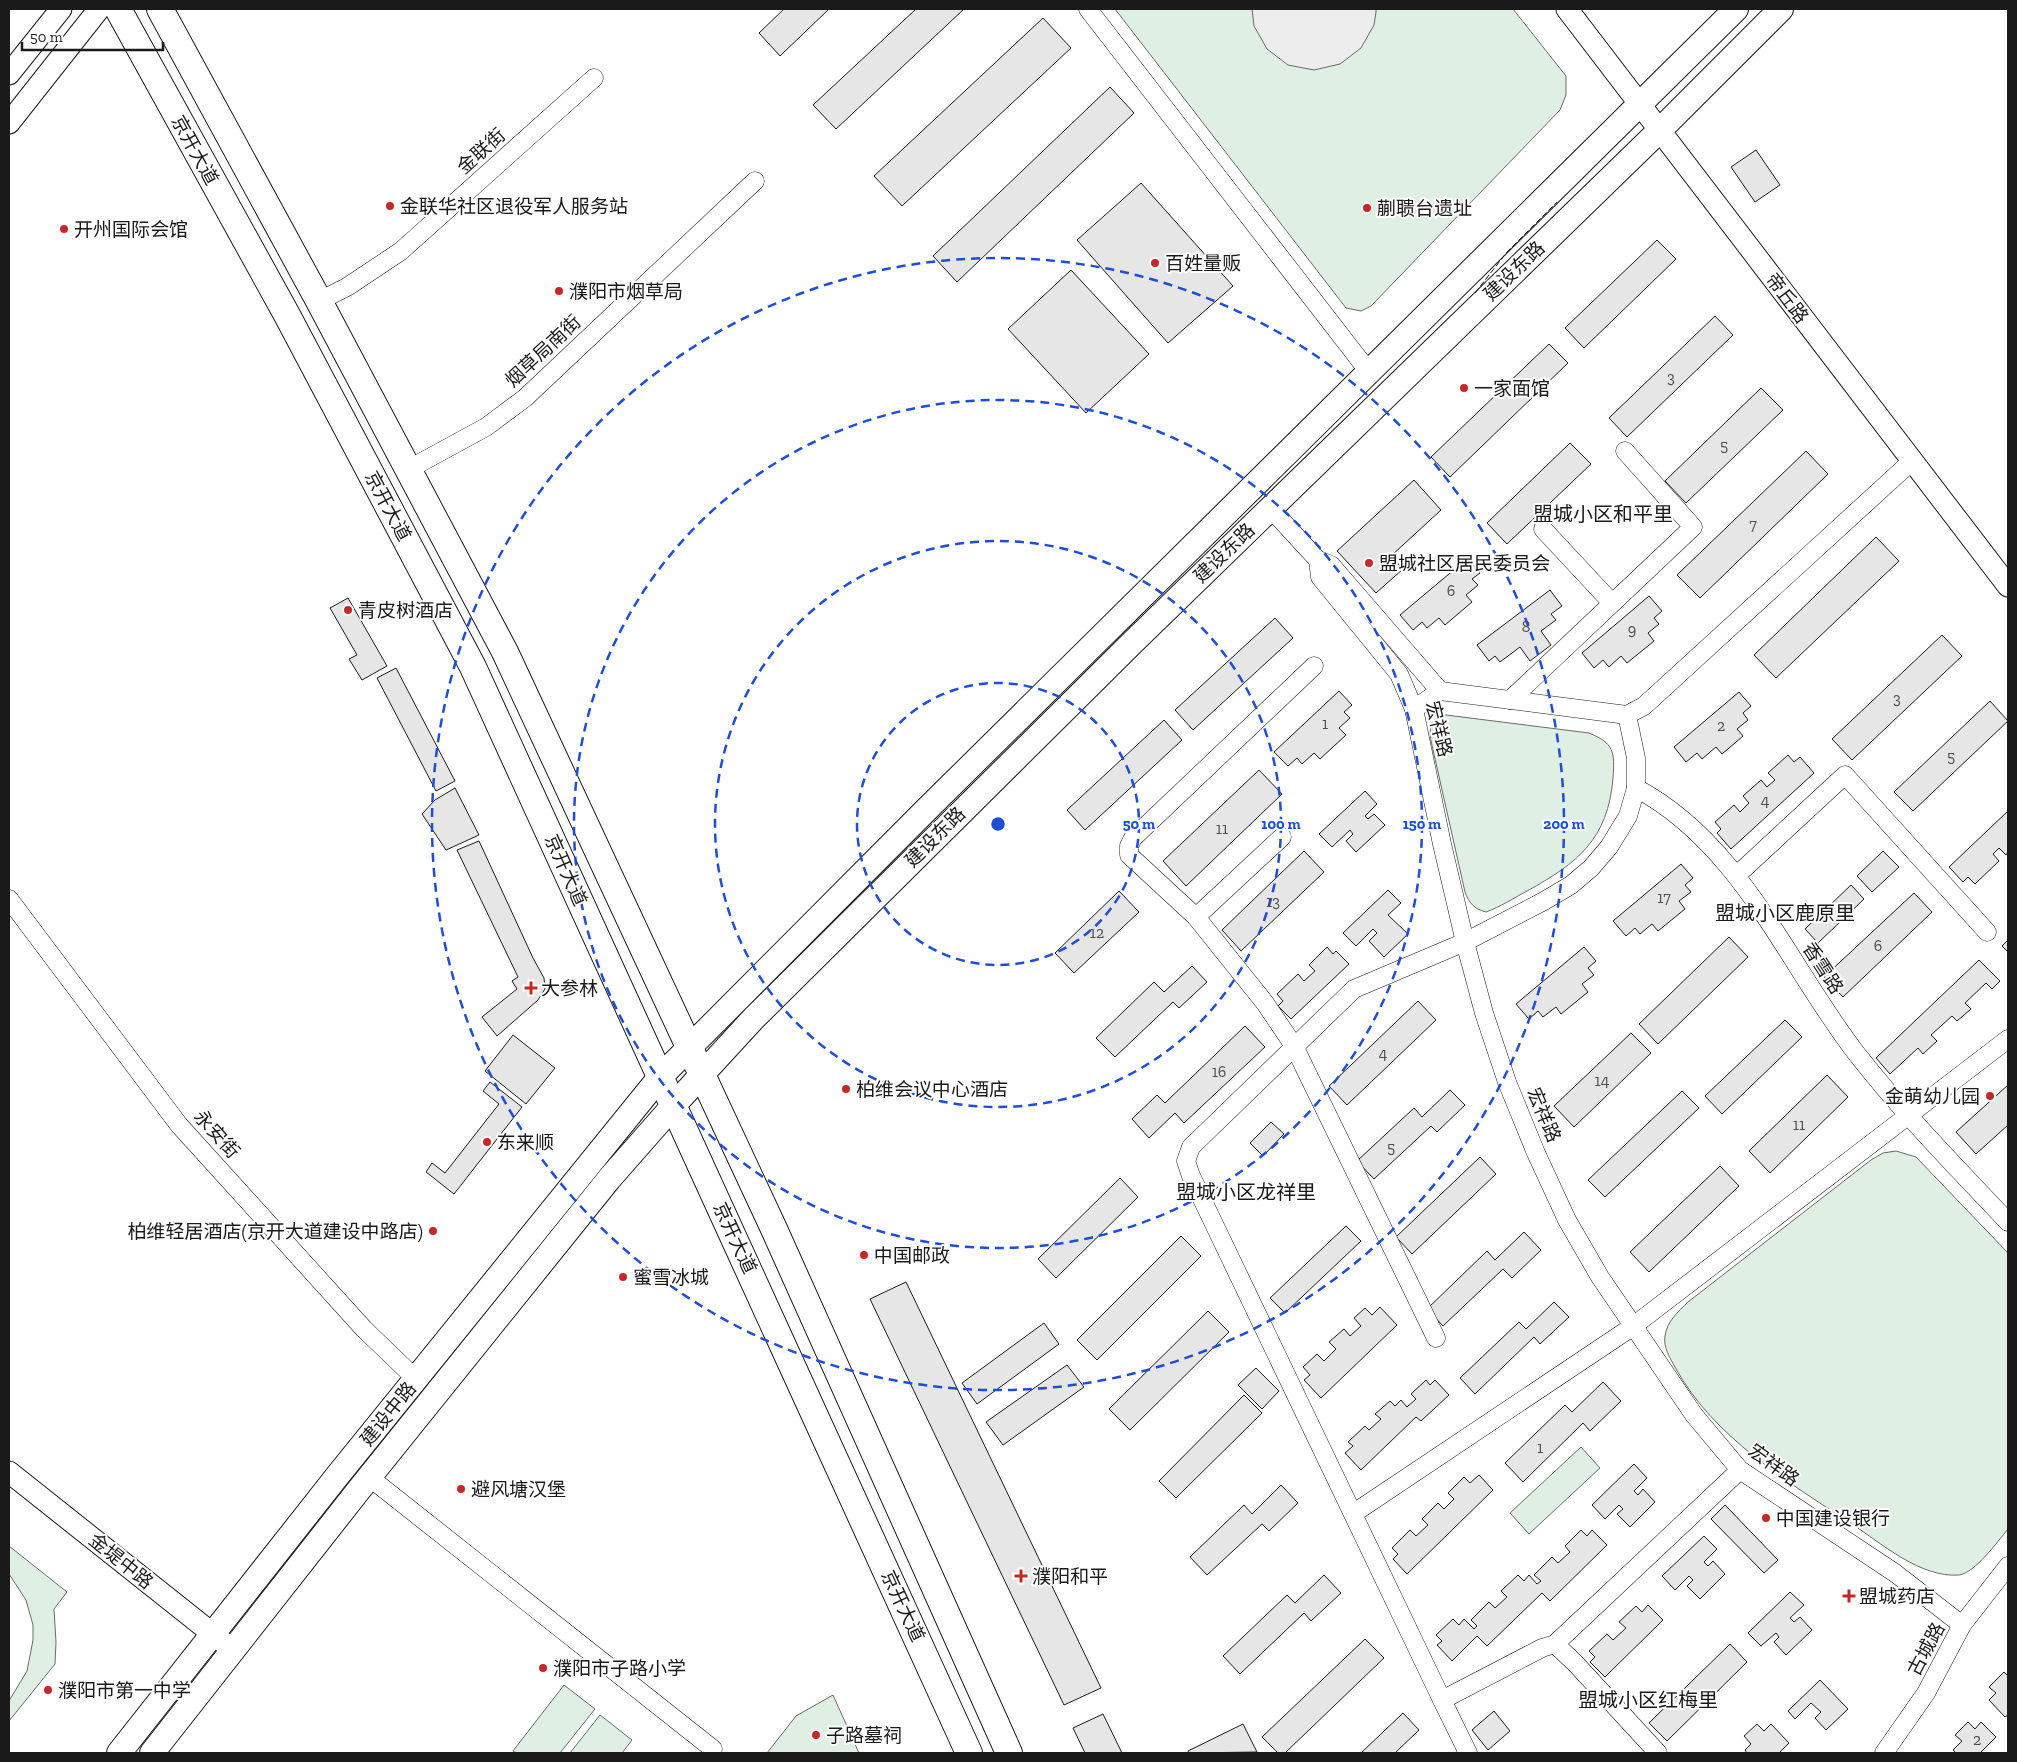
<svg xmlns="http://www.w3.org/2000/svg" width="2017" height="1762" viewBox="0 0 2017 1762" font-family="'Zilla Slab','Noto Sans SC',serif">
<rect width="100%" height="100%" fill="#fff"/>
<!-- green -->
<g fill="#e0efe3" stroke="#6a6a6a">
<polygon points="1115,9 1513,9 1566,76 1566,95 1560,110 1371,306 1361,311 1346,308"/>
<path d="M1446,715L1589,733C1614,743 1615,752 1613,778C1608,839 1578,863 1527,891C1514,898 1500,907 1486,912C1474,909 1469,903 1465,892L1431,741C1429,727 1430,718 1446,715Z"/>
<path d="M1896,1151L1916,1157L2008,1253V1529C1998,1541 1975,1573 1959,1575C1921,1578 1882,1544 1852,1524C1788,1482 1713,1437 1675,1367C1670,1358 1663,1347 1665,1336C1667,1321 1678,1312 1688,1302L1871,1160L1883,1153Z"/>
<polygon points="1581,1447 1600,1468 1529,1534 1510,1513"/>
<polygon points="9,1546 67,1592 54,1609 56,1642 55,1664 9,1721 9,1701 27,1671 33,1640 33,1625 26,1600 9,1574"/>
<polygon points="564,1685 595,1709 560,1753 516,1753 513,1751"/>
<polygon points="833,1695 859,1753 767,1753 796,1716"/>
<polygon points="600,1715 632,1740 622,1753 570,1753"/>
</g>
<!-- parking -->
<polygon fill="#ededed" stroke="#6a6a6a" points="1252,9 1376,9 1376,12 1374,25 1361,48 1340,64 1314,70 1288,65 1267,49 1254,26"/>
<!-- building -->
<g fill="#e6e6e6" stroke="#1a1a1a">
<polygon points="784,9 829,9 780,56 759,33"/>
<polygon points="916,9 964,9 836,129 813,105"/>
<polygon points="1043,18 1071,48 902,206 874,176"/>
<polygon points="1110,87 1134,113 957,282 933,256"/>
<polygon points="1756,150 1780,185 1755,202 1731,167"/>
<polygon points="1141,183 1233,286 1168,343 1077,240"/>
<polygon points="1657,240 1676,259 1584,348 1565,328"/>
<polygon points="1071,270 1149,354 1086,413 1008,329"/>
<polygon points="1715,316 1733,335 1627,437 1609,418"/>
<polygon points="1549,344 1568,363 1450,477 1431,457"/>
<polygon points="1761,388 1783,410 1686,503 1665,481"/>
<polygon points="1570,443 1591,464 1507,544 1487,523"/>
<polygon points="1806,451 1828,474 1700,598 1677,575"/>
<polygon points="1414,480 1441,510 1391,556 1403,569 1376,593 1337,551"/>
<polygon points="1876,537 1899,561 1776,678 1754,655"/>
<polygon points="1468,558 1480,573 1472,579 1478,585 1466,595 1472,602 1445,625 1439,618 1427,628 1422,622 1413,630 1400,615"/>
<polygon points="1550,590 1562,606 1551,614 1556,620 1541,631 1551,645 1530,661 1520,647 1500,662 1495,656 1489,661 1477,645"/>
<polygon points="1649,596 1662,611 1654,618 1659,624 1648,633 1654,641 1627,663 1621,656 1609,667 1603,660 1594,668 1582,653"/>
<polygon points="348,598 387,666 362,680 349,659 357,655 330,608"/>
<polygon points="1275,618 1293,638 1193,730 1175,710"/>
<polygon points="1942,635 1962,656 1852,760 1832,739"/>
<polygon points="396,668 455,781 436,791 377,678"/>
<polygon points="1339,691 1352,705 1344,712 1350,718 1339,728 1346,735 1320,759 1314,753 1302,764 1297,758 1288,766 1274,752"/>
<polygon points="1739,692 1751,706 1743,713 1748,720 1737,729 1743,736 1722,754 1716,747 1702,759 1697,753 1686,762 1674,747"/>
<polygon points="1990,701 2008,721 1913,811 1894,792"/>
<polygon points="1164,720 1182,740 1085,830 1067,810"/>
<polygon points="1788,755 1794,762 1800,757 1814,773 1731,849 1717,833 1721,829 1715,822 1734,805 1740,812 1749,803 1743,796 1761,780 1767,787 1775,780 1768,773"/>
<polygon points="1259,770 1282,794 1186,886 1163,861"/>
<polygon points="455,788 479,835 446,850 422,814 435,800"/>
<polygon points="1365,791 1377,804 1365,816 1368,819 1374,814 1385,825 1356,852 1346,841 1353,834 1350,830 1332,847 1319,834"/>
<polygon points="2008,811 2008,852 2006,855 1999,848 1993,854 1999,861 1975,884 1968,877 1963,882 1949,867"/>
<polygon points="479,841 533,958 544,978 545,989 538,1000 497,1036 482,1017 517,989 512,981 518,977 457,850"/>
<polygon points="1304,851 1324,872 1241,951 1222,930"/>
<polygon points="1883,851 1899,867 1872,892 1857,876"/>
<polygon points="1681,864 1693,878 1685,885 1691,892 1679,901 1685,909 1658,931 1652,924 1640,934 1635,928 1626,936 1613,921"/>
<polygon points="1851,885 1864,899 1818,943 1805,929"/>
<polygon points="1388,890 1401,903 1388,915 1408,934 1384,957 1369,941 1377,933 1373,929 1356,946 1343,933"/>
<polygon points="1119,891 1139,912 1074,973 1055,953"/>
<polygon points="1914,893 1932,912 1843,997 1824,977"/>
<polygon points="1729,937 1748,957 1658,1044 1639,1024"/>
<polygon points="2008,940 2008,952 2002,946"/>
<polygon points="1327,947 1333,954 1336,951 1349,964 1291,1019 1278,1006 1283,1001 1277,994 1298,974 1304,981 1315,971 1309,965"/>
<polygon points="1584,947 1596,961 1588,968 1594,975 1582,984 1588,992 1561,1014 1556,1007 1543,1017 1538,1011 1529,1019 1516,1004"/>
<polygon points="1979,960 2000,981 1992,989 1986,983 1965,1003 1971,1009 1957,1021 1952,1016 1931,1035 1937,1041 1923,1054 1918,1048 1890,1074 1876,1058"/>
<polygon points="1192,966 1207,982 1179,1008 1173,1002 1115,1057 1096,1038 1154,982 1164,992"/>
<polygon points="1418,1001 1436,1020 1347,1105 1329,1086"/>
<polygon points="1785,1020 1802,1037 1722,1114 1705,1096"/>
<polygon points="1245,1026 1265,1047 1184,1123 1175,1113 1149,1138 1132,1119 1157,1095 1165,1103"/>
<polygon points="1631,1033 1651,1053 1574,1127 1554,1106"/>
<polygon points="513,1035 555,1068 526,1104 485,1071"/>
<polygon points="1827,1075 1848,1097 1770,1173 1749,1151"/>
<polygon points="490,1082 522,1107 454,1194 426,1172 432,1163 445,1173 499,1104 483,1091"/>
<polygon points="2008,1085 2008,1125 1976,1154 1956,1132"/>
<polygon points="1450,1090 1465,1105 1437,1132 1431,1126 1374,1179 1357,1161 1414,1108 1422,1117"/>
<polygon points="1682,1091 1699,1108 1605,1197 1588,1180"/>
<polygon points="1271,1122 1284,1134 1263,1156 1250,1143"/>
<polygon points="1480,1157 1496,1174 1412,1254 1396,1237"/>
<polygon points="1720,1166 1739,1186 1649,1272 1630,1252"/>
<polygon points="1120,1178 1138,1197 1056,1278 1038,1259"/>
<polygon points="1346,1226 1361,1241 1285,1313 1270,1298"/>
<polygon points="1524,1232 1541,1250 1512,1278 1503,1269 1443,1326 1427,1309 1487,1251 1495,1260"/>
<polygon points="1181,1236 1201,1256 1097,1360 1077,1340"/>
<polygon points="906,1282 1101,1688 1064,1705 870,1299"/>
<polygon points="1554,1302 1569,1317 1540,1344 1534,1337 1475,1394 1460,1378 1519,1322 1526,1329"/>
<polygon points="1380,1307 1397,1325 1321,1398 1304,1380 1310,1375 1303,1367 1317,1354 1324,1361 1336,1349 1329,1342 1344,1329 1350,1336 1361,1326 1354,1318 1365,1308 1372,1315"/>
<polygon points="1208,1311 1229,1332 1130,1430 1109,1409"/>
<polygon points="1044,1323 1059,1344 977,1404 962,1383"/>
<polygon points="1067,1365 1084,1387 1003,1445 986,1422"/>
<polygon points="1256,1368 1279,1391 1262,1409 1238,1385"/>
<polygon points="1426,1380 1430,1385 1435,1380 1449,1395 1421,1421 1416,1417 1361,1470 1345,1453 1353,1446 1348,1442 1365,1426 1369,1430 1381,1419 1375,1414 1390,1401 1395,1406 1401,1400 1407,1407 1416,1399 1411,1394"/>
<polygon points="1603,1382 1621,1401 1590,1431 1583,1423 1523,1482 1505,1463 1565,1405 1572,1412"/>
<polygon points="1244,1395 1262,1413 1176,1498 1159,1481"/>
<polygon points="1634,1464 1647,1478 1634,1491 1638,1495 1643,1489 1655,1502 1630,1527 1617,1514 1623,1509 1619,1505 1605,1519 1592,1505"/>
<polygon points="1479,1475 1493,1490 1407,1574 1393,1559 1398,1554 1392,1548 1410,1530 1416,1536 1428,1525 1422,1519 1438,1503 1444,1509 1454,1499 1448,1493 1464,1477 1470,1483"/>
<polygon points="1281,1485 1298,1503 1269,1531 1262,1524 1207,1575 1190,1557 1244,1505 1252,1514"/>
<polygon points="1725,1505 1778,1560 1764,1573 1711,1519"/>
<polygon points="1581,1530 1587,1536 1592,1530 1607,1545 1550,1601 1542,1593 1487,1646 1477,1636 1452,1661 1437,1645 1442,1641 1436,1635 1453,1619 1459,1625 1464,1619 1474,1629 1477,1626 1471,1620 1489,1602 1495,1608 1507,1597 1501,1591 1518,1575 1524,1581 1529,1575 1537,1584 1541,1581 1534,1575 1552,1557 1558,1563 1570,1552 1565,1546"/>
<polygon points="1704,1536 1717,1549 1704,1562 1708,1566 1713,1561 1725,1574 1700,1599 1687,1586 1693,1580 1689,1576 1675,1590 1662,1576"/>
<polygon points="1324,1575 1341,1593 1311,1621 1304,1613 1240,1674 1223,1656 1287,1595 1295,1603"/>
<polygon points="1790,1592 1804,1605 1790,1618 1794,1622 1800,1617 1812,1630 1786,1655 1774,1642 1779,1637 1776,1633 1761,1646 1748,1633"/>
<polygon points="1648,1605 1663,1620 1605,1677 1590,1662 1595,1657 1589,1651 1607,1634 1613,1640 1626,1628 1619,1622 1636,1606 1642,1612"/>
<polygon points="1365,1639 1384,1658 1285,1753 1278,1753 1262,1737"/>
<polygon points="1730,1644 1747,1662 1667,1741 1649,1723"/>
<polygon points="2004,1672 2008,1676 2008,1715 2005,1717 1989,1700 1996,1693 1989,1687"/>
<polygon points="1820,1680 1848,1709 1826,1730 1815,1718 1821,1712 1811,1703 1795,1719 1788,1711"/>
<polygon points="1494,1711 1510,1731 1488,1750 1472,1730"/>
<polygon points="1403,1713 1419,1730 1395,1753 1361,1753"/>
<polygon points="1103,1714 1122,1753 1085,1753 1073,1728"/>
<polygon points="1968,1722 1975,1729 1981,1722 1996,1737 1980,1753 1956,1753 1953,1750 1962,1741 1955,1735"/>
<polygon points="1243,1724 1257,1752 1189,1753 1188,1751"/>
<polygon points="1757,1724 1764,1731 1771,1724 1789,1743 1779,1753 1747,1753 1745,1750 1751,1744 1744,1736"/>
</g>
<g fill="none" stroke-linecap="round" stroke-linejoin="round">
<defs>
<g id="minor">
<polyline points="1088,9 1369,372"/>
<polyline points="319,301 347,287 401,251 594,78"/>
<polyline points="409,469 486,427 525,398 755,181"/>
<polyline points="1270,508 1318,560 1320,577 1399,674 1414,709 1442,844 1465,942 1484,1013 1507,1082 1536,1153 1567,1220 1600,1277 1694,1415 1740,1470 1895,1573 1962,1625"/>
<polyline points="1543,529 1612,603"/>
<polyline points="1318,560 1331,565 1440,691"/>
<polyline points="1314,666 1133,838 1129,846 1129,855 1196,917 1265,1003 1294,1046 1436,1338"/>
<polyline points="1510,700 1693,527 1625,451"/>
<polyline points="1414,709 1440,691 1627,715 1644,706 1912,461"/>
<polyline points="1627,715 1636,758 1636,788 1628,816 1609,847 1591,868 1571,885 1544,901 1465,942 1354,989 1191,1147 1186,1161 1191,1176 1442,1700 1542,1648 1555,1644 1740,1470"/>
<path d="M1636,788C1741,844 1786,962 1856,1053C1903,1113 1956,1167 2008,1222"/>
<polyline points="1737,875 1845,775 1987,932"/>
<polyline points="9,899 179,1125 364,1329 416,1379"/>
<polyline points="1196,917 1282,837"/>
<polyline points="369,1477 713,1749"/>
<polyline points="1354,1513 1632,1327 2008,1039"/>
<polyline points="1555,1644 1575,1663 1658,1753"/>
<polyline points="1442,1700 1468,1753"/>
<polyline points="1884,1753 1926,1693 1962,1625 2008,1566"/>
</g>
<g id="tertiary">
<polyline points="1567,9 2008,586"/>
<polyline points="9,74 61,9"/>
<polyline points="9,123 99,9"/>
<polyline points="9,1472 233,1650"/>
</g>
<g id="secondary">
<polyline points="119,1753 338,1475 660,1077 926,810 1736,9"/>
<polyline points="152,1753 358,1491 609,1179 674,1105 754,1018 1133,642 1660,130 1781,9"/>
</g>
<g id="primary">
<polyline points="118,9 287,315 473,667 969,1753"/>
<polyline points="160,9 319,301 505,652 774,1229 1009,1753"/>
</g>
</defs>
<!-- minor casing -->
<use href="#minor" stroke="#1a1a1a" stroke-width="19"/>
<!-- tertiary casing -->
<use href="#tertiary" stroke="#1a1a1a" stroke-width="23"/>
<!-- secondary casing -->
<use href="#secondary" stroke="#1a1a1a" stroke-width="26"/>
<!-- primary casing -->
<use href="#primary" stroke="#1a1a1a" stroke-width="28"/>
<!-- minor -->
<use href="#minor" stroke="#fff" stroke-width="18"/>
<!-- tertiary -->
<use href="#tertiary" stroke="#fff" stroke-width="21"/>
<!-- secondary -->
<use href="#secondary" stroke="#fff" stroke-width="24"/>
<!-- primary -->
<use href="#primary" stroke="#fff" stroke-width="26"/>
<!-- fence -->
<polyline stroke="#1a1a1a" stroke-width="1" stroke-dasharray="6 2.5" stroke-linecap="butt" points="1475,293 1507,252 1557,202"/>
</g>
<!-- distance rings -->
<g fill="none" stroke="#1d4ed8" stroke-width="2.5" stroke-dasharray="9 6">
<circle cx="998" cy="824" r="141"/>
<circle cx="998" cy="824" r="283"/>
<circle cx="998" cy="824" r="424"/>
<circle cx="998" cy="824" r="566"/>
</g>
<!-- markers -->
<g fill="#c62828" stroke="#fff" stroke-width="2">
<circle cx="390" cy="206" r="5"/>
<circle cx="1367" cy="208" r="5"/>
<circle cx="64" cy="229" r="5"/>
<circle cx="1155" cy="263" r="5"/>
<circle cx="559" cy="291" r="5"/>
<circle cx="1464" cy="388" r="5"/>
<circle cx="1369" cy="563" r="5"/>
<circle cx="348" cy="610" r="5"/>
<path d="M528.5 980.5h5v5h5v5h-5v5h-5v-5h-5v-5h5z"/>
<circle cx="846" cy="1089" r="5"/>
<circle cx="1990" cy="1096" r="5"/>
<circle cx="487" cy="1142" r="5"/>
<circle cx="433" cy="1231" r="5"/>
<circle cx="864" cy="1255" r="5"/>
<circle cx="623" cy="1277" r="5"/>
<circle cx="461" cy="1489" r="5"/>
<circle cx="1766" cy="1518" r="5"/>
<path d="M1018.5 1568.5h5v5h5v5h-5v5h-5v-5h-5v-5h5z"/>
<path d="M1846.5 1588.5h5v5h5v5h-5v5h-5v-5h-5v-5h5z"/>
<circle cx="543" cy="1668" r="5"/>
<circle cx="48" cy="1690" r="5"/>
<circle cx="816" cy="1735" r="5"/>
</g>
<g text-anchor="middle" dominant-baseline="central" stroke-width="4" stroke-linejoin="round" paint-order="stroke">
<!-- number labels -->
<g font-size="16" fill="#4d4d4d">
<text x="1671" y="377">3</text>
<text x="1724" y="445">5</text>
<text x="1753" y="524">7</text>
<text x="1451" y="590">6</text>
<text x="1526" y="626">8</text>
<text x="1632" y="629">9</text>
<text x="1897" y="698">3</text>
<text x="1325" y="723">1</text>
<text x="1721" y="725">2</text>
<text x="1951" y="756">5</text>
<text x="1765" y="800">4</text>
<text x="1222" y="828">11</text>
<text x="1664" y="897">17</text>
<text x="1273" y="901">13</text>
<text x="1097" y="932">12</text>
<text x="1878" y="945">6</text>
<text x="1383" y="1053">4</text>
<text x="1219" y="1071">16</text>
<text x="1602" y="1080">14</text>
<text x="1799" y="1124">11</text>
<text x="1391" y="1147">5</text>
<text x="1540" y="1447">1</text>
<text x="1977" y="1739">2</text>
</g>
<!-- street labels -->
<g font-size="19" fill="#1a1a1a" stroke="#fff">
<text transform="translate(195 150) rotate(61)">京开大道</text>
<text transform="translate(481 151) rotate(-42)">金联街</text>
<text transform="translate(1514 271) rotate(-44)">建设东路</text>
<text transform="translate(1787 298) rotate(53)">帝丘路</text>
<text transform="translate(543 351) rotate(-43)">烟草局南街</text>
<text transform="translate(388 506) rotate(62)">京开大道</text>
<text transform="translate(1224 553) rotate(-44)">建设东路</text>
<text transform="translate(1439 729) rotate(76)">宏祥路</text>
<text transform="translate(935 837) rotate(-45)">建设东路</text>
<text transform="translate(566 870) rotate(66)">京开大道</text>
<text transform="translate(1823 968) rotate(57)">香雪路</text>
<text transform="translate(1544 1115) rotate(67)">宏祥路</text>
<text transform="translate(217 1134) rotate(48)">永安街</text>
<text transform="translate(735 1238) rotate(65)">京开大道</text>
<text transform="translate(388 1414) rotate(-51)">建设中路</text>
<text transform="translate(1774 1465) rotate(36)">宏祥路</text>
<text transform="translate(121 1561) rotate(39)">金堤中路</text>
<text transform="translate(903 1606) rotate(65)">京开大道</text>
<text transform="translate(1926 1649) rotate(-62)">古城路</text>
</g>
<!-- poi labels -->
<g font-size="19" fill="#1a1a1a" stroke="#fff" text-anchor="start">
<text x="400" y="206">金联华社区退役军人服务站</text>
<text x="1377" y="208">蒯聩台遗址</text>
<text x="74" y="229">开州国际会馆</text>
<text x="1165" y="263">百姓量贩</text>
<text x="569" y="291">濮阳市烟草局</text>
<text x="1474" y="388">一家面馆</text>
<text x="1379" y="563">盟城社区居民委员会</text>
<text x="358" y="610">青皮树酒店</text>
<text x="541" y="988">大参林</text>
<text x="856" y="1089">柏维会议中心酒店</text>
<text x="1980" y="1096" text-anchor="end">金萌幼儿园</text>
<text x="497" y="1142">东来顺</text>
<text x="423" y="1231" text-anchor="end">柏维轻居酒店(京开大道建设中路店)</text>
<text x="874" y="1255">中国邮政</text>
<text x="633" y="1277">蜜雪冰城</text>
<text x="471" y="1489">避风塘汉堡</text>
<text x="1776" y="1518">中国建设银行</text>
<text x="1032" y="1576">濮阳和平</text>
<text x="1859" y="1596">盟城药店</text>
<text x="553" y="1668">濮阳市子路小学</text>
<text x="58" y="1690">濮阳市第一中学</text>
<text x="826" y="1735">子路墓祠</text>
</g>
<!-- neighbourhood labels -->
<g font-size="20" fill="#1a1a1a" stroke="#fff">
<text x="1603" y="514">盟城小区和平里</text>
<text x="1785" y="913">盟城小区鹿原里</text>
<text x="1246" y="1192">盟城小区龙祥里</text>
<text x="1648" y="1700">盟城小区红梅里</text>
</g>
</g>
<circle cx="998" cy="824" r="8" fill="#1d4ed8" stroke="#fff" stroke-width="2.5"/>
<g font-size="15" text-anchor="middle" font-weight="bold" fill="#1d4ed8" stroke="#fff" stroke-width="4" stroke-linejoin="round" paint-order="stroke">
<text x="1139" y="829">50 m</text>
<text x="1281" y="829">100 m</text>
<text x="1422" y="829">150 m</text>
<text x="1564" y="829">200 m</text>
</g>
<!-- border -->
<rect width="2017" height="1762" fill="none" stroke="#1a1a1a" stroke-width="20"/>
<!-- scale -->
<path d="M22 42v8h141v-8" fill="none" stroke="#1a1a1a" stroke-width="2.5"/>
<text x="30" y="42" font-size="15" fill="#1a1a1a" stroke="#ffffff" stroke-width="4" paint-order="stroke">50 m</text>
</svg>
